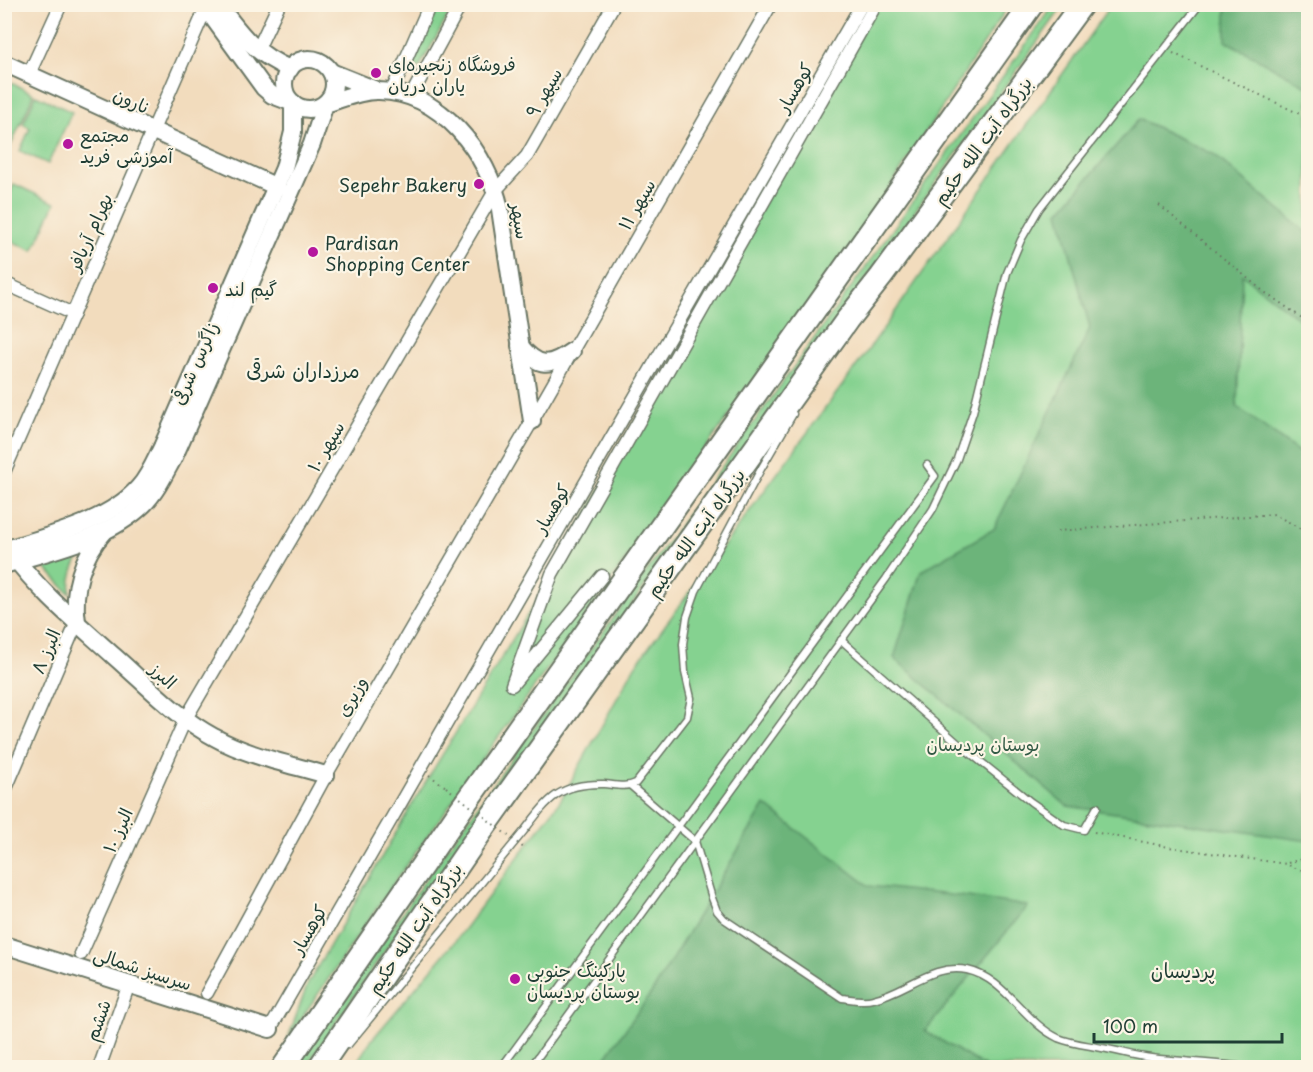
<svg xmlns="http://www.w3.org/2000/svg" width="1313" height="1072" viewBox="0 0 1313 1072" font-family="'Playpen Sans','Playpen Sans Arabic',sans-serif">
<rect width="100%" height="100%" fill="#fcf5e5"/>
<filter id="ink" filterUnits="userSpaceOnUse"><feTurbulence type="fractalNoise" baseFrequency=".0167" numOctaves="2"/><feDisplacementMap in="SourceGraphic" scale="12" xChannelSelector="R" yChannelSelector="G"/><feConvolveMatrix kernelMatrix="1 2 1 2 8 2 1 2 1" color-interpolation-filters="sRGB"/></filter>
<filter id="wash" filterUnits="userSpaceOnUse"><feTurbulence type="fractalNoise" baseFrequency=".008" numOctaves="4" result="noise"/><feDisplacementMap in="SourceGraphic" scale="24" xChannelSelector="R" yChannelSelector="G"/><feGaussianBlur stdDeviation="1.35" result="paint"/><feColorMatrix in="noise" values="0 0 0 0 0 0 0 0 0 0 0 0 0 0 0 0 0 1.4 0 .05"/><feComposite in="paint" operator="in"/></filter>
<g filter="url(#wash)">
<rect width="100%" height="100%" fill="#f2dcbd"/>
<!-- green -->
<g fill="#85d290" stroke="#528862" stroke-width="1.5">
<polygon points="440,4 454,5 419,68 413,63"/>
<polygon points="867,5 1009,5 858,236 396,880 288,1038 308,983 416,798 542,591 766,198"/>
<polygon points="1054,5 1064,5 707,499 390,943 306,1067 295,1068 429,874"/>
<polygon points="1111,5 1308,5 1308,1067 353,1068 370,1042 456,940 560,801 635,666 864,356"/>
<polygon points="5,80 34,94 5,158"/>
<polygon points="36,95 72,112 48,164 20,151 30,128 23,124"/>
<polygon points="14,184 55,203 33,251 5,238 5,205"/>
<path d="M84,549C74,565 70,575 70,594L40,562Z"/>
</g>
<!-- forest -->
<g fill="#6cb47a" stroke="#467857" stroke-width="1.5">
<polygon points="1226,5 1308,5 1308,87 1226,41"/>
<polygon points="1139,119 1213,154 1308,234 1308,326 1242,275 1237,407 1308,459 1308,841 1067,806 894,658 921,571 994,529 1090,328 1059,212"/>
<polygon points="765,805 869,886 968,897 1028,906 925,1031 986,1067 598,1068 654,989"/>
</g>
</g>
<g filter="url(#ink)">
<g fill="none" stroke-linecap="round" stroke-linejoin="round">
<defs>
<g id="lane">
<polyline points="841,640 960,745 1031,802 1064,825 1084,830 1097,807"/>
<path d="M631,786L695,841L712,898L717,911L724,919L842,998C852,999 863,1002 873,999C906,992 932,963 967,970C1005,978 1024,1022 1058,1038C1073,1044 1087,1045 1102,1048C1119,1051 1135,1056 1151,1058C1185,1062 1218,1063 1251,1068"/>
<path d="M348,1045L524,831C549,798 560,783 604,784C615,785 626,788 636,783L687,717L691,698L685,672L683,644L687,617L696,591L761,469L793,414"/>
<polyline points="501,1068 935,476 927,465"/>
<polyline points="530,1068 886,579 933,509 957,459 973,412 1007,273 1021,240 1039,209 1200,4"/>
</g>
<g id="street">
<polyline points="257,51 279,4"/>
<polyline points="29,74 61,4"/>
<polyline points="392,91 430,4"/>
<polyline points="411,96 461,4"/>
<polyline points="4,283 73,314"/>
<polyline points="4,472 206,8"/>
<polyline points="602,576 512,685 552,574 876,4"/>
<polyline points="4,793 77,622"/>
<polyline points="81,954 185,720 495,191 527,156 614,4"/>
<polyline points="207,993 326,775 532,421 771,4"/>
<polyline points="270,1029 862,4"/>
<polyline points="99,1068 129,984"/>
</g>
<g id="secondary">
<path d="M218,4C240,34 255,54 290,69"/>
<circle cx="309" cy="84" r="25"/>
<polyline points="4,63 277,187"/>
<polyline points="331,72 376,90"/>
<path d="M520,346C539,368 549,367 572,351"/>
<path d="M4,550C47,536 109,522 139,487C149,476 155,461 162,447L284,168L293,132V103L272,95L264,88L203,4"/>
<path d="M12,554C40,593 80,625 115,657C147,685 176,717 214,737C248,756 289,764 326,775"/>
<path d="M4,565C52,550 108,539 144,504C157,491 165,473 174,457L312,144L325,104C342,99 362,90 379,91C441,92 488,153 500,209L532,421"/>
<path d="M77,622C72,590 82,556 104,532"/>
<polyline points="4,945 270,1029"/>
</g>
<g id="highway">
<polyline points="283,1068 461,809 1032,4"/>
<polyline points="319,1068 485,826 847,320 881,277 1082,4"/>
</g>
</defs>
<!-- lane casing -->
<use href="#lane" stroke="#697564" stroke-width="9"/>
<!-- street casing -->
<use href="#street" stroke="#697564" stroke-width="15"/>
<!-- secondary casing -->
<use href="#secondary" stroke="#697564" stroke-width="20"/>
<!-- highway casing -->
<use href="#highway" stroke="#697564" stroke-width="26"/>
<!-- path -->
<g stroke="#697564" stroke-width="2" stroke-dasharray="1.5 4.5" stroke-linecap="butt">
<polyline points="1173,53 1308,118"/>
<polyline points="1159,205 1263,291 1308,322"/>
<polyline points="1057,531 1274,514 1308,533"/>
<polyline points="429,775 446,787"/>
<polyline points="1094,832 1169,847 1286,864 1308,873"/>
<polyline points="1288,863 1308,857"/>
</g>
<!-- lane -->
<use href="#lane" stroke="#fff" stroke-width="6"/>
<!-- street -->
<use href="#street" stroke="#fff" stroke-width="12"/>
<!-- secondary -->
<use href="#secondary" stroke="#fff" stroke-width="16"/>
<!-- highway -->
<use href="#highway" stroke="#fff" stroke-width="22"/>
<!-- path-bridge -->
<polyline stroke="#697564" stroke-width="2" stroke-dasharray="1.5 4.5" stroke-linecap="butt" points="446,787 525,849"/>
</g>
</g>
<!-- markers -->
<g fill="#b5179e" stroke="#fcf5e5" stroke-width="2">
<circle cx="376" cy="73" r="6"/>
<circle cx="68" cy="144" r="6"/>
<circle cx="479" cy="184" r="6"/>
<circle cx="313" cy="252" r="6"/>
<circle cx="213" cy="288" r="6"/>
<circle cx="515" cy="979" r="6"/>
</g>
<g text-anchor="middle" dominant-baseline="central" stroke-width="4.5" stroke-linejoin="round" paint-order="stroke">
<!-- poi labels -->
<g font-size="18" fill="#1f3d34" stroke="#fcf5e5" text-anchor="start">
<text x="388" y="63">فروشگاه زنجیره‌ای<tspan x="388" dy="21">یاران دریان</tspan></text>
<text x="80" y="134">مجتمع<tspan x="80" dy="21">آموزشی فرید</tspan></text>
<text x="467" y="184" text-anchor="end">Sepehr Bakery</text>
<text x="325" y="242">Pardisan<tspan x="325" dy="21">Shopping Center</tspan></text>
<text x="225" y="288">گیم لند</text>
<text x="527" y="969">پارکینگ جنوبی<tspan x="527" dy="21">بوستان پردیسان</tspan></text>
</g>
<!-- street labels -->
<g font-size="18" fill="#1f3d34" stroke="#fcf5e5">
<text transform="translate(794 87) rotate(-60)">کوهسار</text>
<text transform="translate(543 92) rotate(-60)">سپهر ۹</text>
<text transform="translate(132 100) rotate(24)">نارون</text>
<text transform="translate(982 140) rotate(-54)">بزرگراه آیت الله حکیم</text>
<text transform="translate(636 204) rotate(-60)">سپهر ۱۱</text>
<text transform="translate(521 221) rotate(81)">سپهر</text>
<text transform="translate(89 232) rotate(-66)">بهرام آریافر</text>
<text transform="translate(194 363) rotate(-66)">زاگرس شرقی</text>
<text transform="translate(325 446) rotate(-60)">سپهر ۱۰</text>
<text transform="translate(551 508) rotate(-60)">کوهسار</text>
<text transform="translate(695 532) rotate(-54)">بزرگراه آیت الله حکیم</text>
<text transform="translate(45 651) rotate(-67)">البرز ۸</text>
<text transform="translate(164 675) rotate(43)">البرز</text>
<text transform="translate(351 696) rotate(-60)">وزیری</text>
<text transform="translate(117 830) rotate(-66)">البرز ۱۰</text>
<text transform="translate(414 928) rotate(-56)">بزرگراه آیت الله حکیم</text>
<text transform="translate(308 929) rotate(-60)">کوهسار</text>
<text transform="translate(143 968) rotate(18)">سرسبز شمالی</text>
<text transform="translate(97 1020) rotate(-70)">ششم</text>
</g>
<!-- park labels -->
<g font-size="18" fill="#335b46" stroke="#fcf5e5">
<text x="983" y="743">بوستان پردیسان</text>
</g>
<!-- neighbourhood labels -->
<g font-size="20" fill="#1f3d34" stroke="#fcf5e5">
<text x="303" y="370">مرزداران شرقی</text>
<text x="1183" y="970">پردیسان</text>
</g>
</g>
<!-- margin -->
<rect width="1313" height="1072" fill="none" stroke="#fcf5e5" stroke-width="24"/>
<!-- scale -->
<path d="M1094 1033v9h188v-9" fill="none" stroke="#1f3d34" stroke-width="3"/>
<text x="1103" y="1033" font-size="18" fill="#1f3d34" stroke="#fcf5e5" stroke-width="4.5" paint-order="stroke">100 m</text>
</svg>
